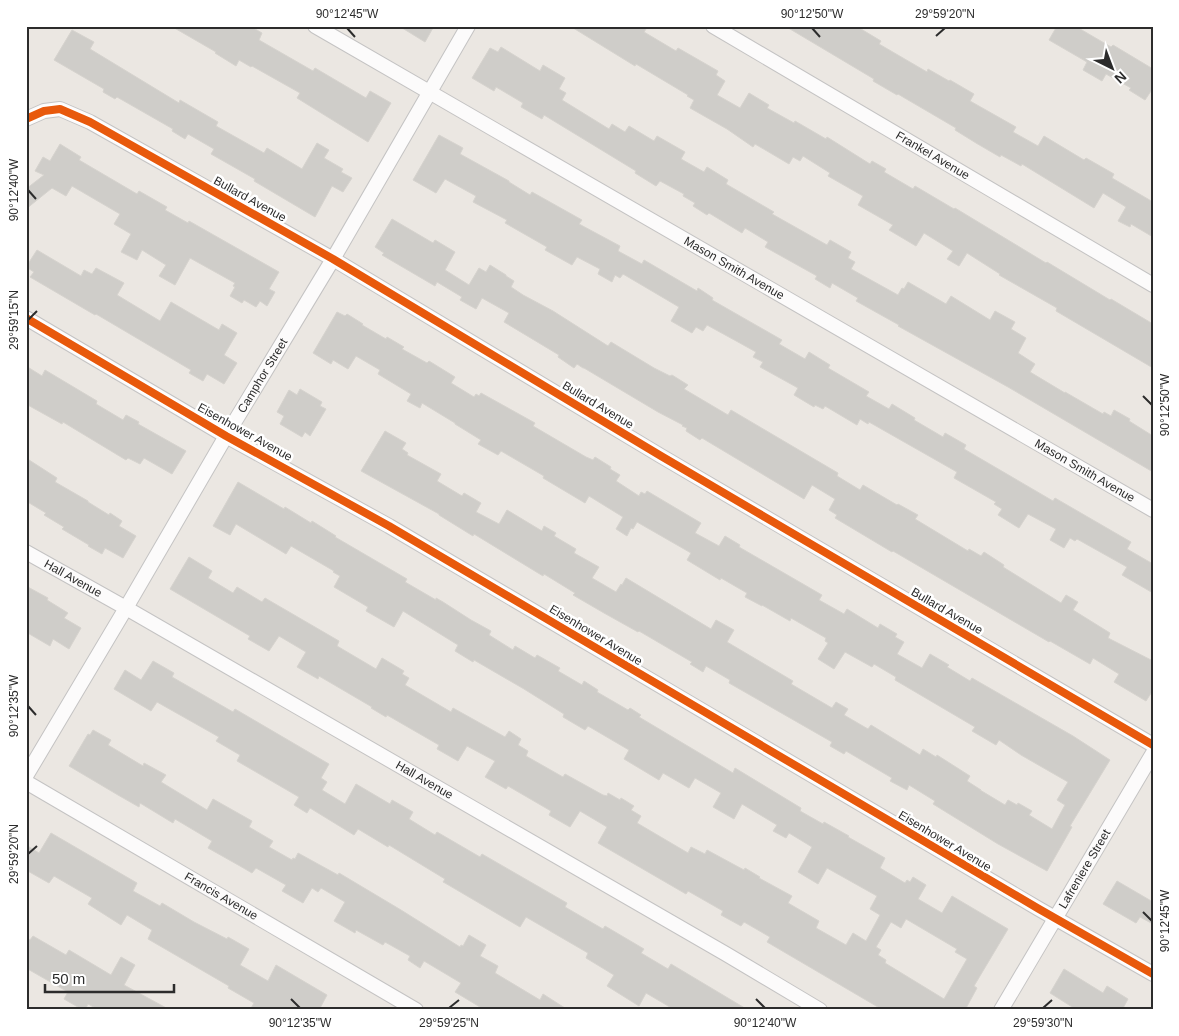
<svg xmlns="http://www.w3.org/2000/svg" width="1179" height="1036" viewBox="0 0 1179 1036" font-family="Helvetica,sans-serif">
<rect width="100%" height="100%" fill="#ebe7e2"/>
<!-- building -->
<g fill="#cfcdc9" stroke="#d6d3ce" fill-rule="evenodd">
<polygon points="171,26 250,26 262,33 259,40 313,71 315,68 366,98 370,91 391,103 368,142 297,98 300,93 252,66 251,67 239,60 236,66 215,53 216,52"/>
<polygon points="399,26 434,26 425,42"/>
<polygon points="570,26 648,26 644,32 676,51 678,48 718,71 716,75 725,81 717,95 740,108 749,93 769,105 767,108 794,123 795,121 826,139 827,137 870,164 872,161 886,169 884,172 913,189 915,186 954,209 955,208 1046,263 1047,262 1110,300 1111,299 1153,324 1153,368 1056,311 1057,308 999,275 1000,274 967,253 959,266 947,259 953,251 924,233 916,246 889,230 893,225 858,205 863,196 828,176 830,173 803,156 800,161 793,157 789,164 755,144 753,147 727,129 690,108 694,100 687,96 688,95 636,64 635,66"/>
<polygon points="785,26 856,26 881,41 879,44 927,72 928,69 949,81 950,80 974,94 970,101 1016,127 1013,132 1038,146 1044,136 1084,160 1086,158 1114,174 1112,178 1153,202 1153,237 1131,224 1130,227 1118,221 1126,207 1103,193 1094,208 1022,164 1021,166 1001,155 1000,157 976,143 955,130 956,128 903,97 898,94 897,95 873,81 874,79"/>
<polygon points="1057,26 1075,26 1111,47 1113,45 1153,69 1153,88 1145,100 1129,90 1131,88 1106,74 1102,81 1083,70 1087,62 1049,40"/>
<polygon points="72,30 94,42 90,49 179,103 180,100 218,122 216,126 264,153 267,148 302,169 317,143 329,150 324,158 343,169 341,172 352,178 343,192 332,186 315,217 254,181 255,179 211,154 214,149 188,134 185,139 172,131 173,129 117,97 115,99 103,92 104,89 54,60"/>
<polygon points="501,47 540,71 543,65 565,78 559,89 566,93 562,100 609,129 612,124 625,132 629,126 654,141 657,136 685,152 681,159 704,172 707,167 728,180 726,184 774,212 772,214 827,245 830,240 851,252 848,258 855,262 851,269 898,295 902,288 904,289 908,282 946,304 951,296 990,320 995,311 1015,322 1011,329 1026,338 1018,353 1035,364 1030,372 1065,393 1065,392 1103,414 1104,412 1111,416 1114,410 1130,419 1129,421 1153,436 1153,472 1008,387 898,326 899,325 856,301 858,298 832,283 830,288 815,279 817,276 765,247 768,242 745,228 742,233 709,213 707,215 693,206 695,203 683,196 684,194 660,181 656,186 635,173 636,171 544,115 542,119 521,107 523,103 496,87 494,91 472,78 490,48 498,52"/>
<polygon points="439,135 463,148 460,154 509,181 509,182 530,195 532,192 582,220 579,224 620,246 618,251 642,264 644,260 697,291 698,288 713,298 712,300 782,340 779,344 805,359 809,352 830,365 828,368 869,392 866,396 889,409 892,404 915,418 914,420 943,437 945,433 966,445 964,449 1053,501 1055,498 1131,542 1127,549 1153,564 1153,593 1122,575 1127,567 1077,539 1075,541 1070,538 1064,548 1050,540 1056,529 1028,514 1019,528 998,515 1002,509 994,504 996,502 954,478 957,472 869,422 868,424 860,419 857,425 825,406 823,409 815,405 814,407 794,395 798,388 760,367 763,362 753,357 756,352 738,342 707,325 703,331 696,327 692,333 671,321 679,307 623,274 620,278 615,275 612,282 598,274 600,269 577,257 572,265 545,250 547,247 505,223 507,220 473,202 476,196 445,179 436,193 413,180"/>
<polygon points="60,144 81,157 79,160 137,194 139,191 167,207 165,210 188,223 189,221 279,272 269,289 275,292 267,306 260,301 256,307 244,300 242,303 230,296 235,287 233,286 235,283 190,258 175,285 159,276 166,265 142,250 137,260 121,252 131,234 114,224 120,214 72,186 66,196 52,188 26,209 26,189 44,175 35,171 43,157 50,161"/>
<polygon points="392,219 433,243 435,240 455,252 445,270 469,285 479,268 486,272 490,265 506,275 506,276 514,281 511,287 523,295 553,311 608,346 611,342 654,368 670,376 672,375 688,385 684,389 728,415 731,410 838,473 837,476 860,490 863,485 897,505 898,504 918,515 915,519 968,551 969,549 981,556 984,552 1004,565 1003,567 1061,603 1066,595 1078,602 1073,610 1110,633 1108,638 1153,661 1153,690 1146,701 1114,682 1119,674 1093,658 1090,664 1050,641 1049,642 893,551 892,552 835,518 837,515 829,510 835,499 812,485 804,499 702,438 700,440 686,431 687,428 682,426 683,425 658,412 584,368 583,368 577,364 574,368 558,357 559,355 504,322 509,313 482,298 476,309 460,300 462,297 437,282 435,286 382,255 384,253 375,247"/>
<polygon points="37,250 81,276 84,270 92,274 96,268 124,283 117,295 160,321 171,302 219,330 222,324 237,333 224,355 237,363 224,384 207,374 203,381 189,373 191,370 96,314 95,315 30,277 34,272 26,267"/>
<polygon points="337,312 345,316 347,314 363,324 362,325 386,339 387,337 404,347 402,349 427,363 429,361 455,377 451,383 474,397 476,394 479,396 481,393 535,423 533,426 586,457 593,460 595,457 611,467 610,469 620,475 616,481 639,496 641,492 645,494 647,491 701,523 695,533 719,546 725,536 740,545 739,547 822,595 819,600 844,614 847,609 878,628 880,624 897,634 895,637 904,642 897,654 922,668 930,654 949,665 947,667 970,681 972,678 1073,736 1110,760 1070,826 1072,827 1047,871 998,844 933,804 935,801 909,785 907,790 890,781 892,778 846,751 844,754 830,746 832,742 729,683 730,680 706,666 703,672 690,664 692,662 639,631 638,632 604,613 573,595 575,593 544,574 543,576 474,534 473,536 439,515 439,514 361,471 385,431 406,443 402,449 408,453 407,455 441,474 437,481 462,496 464,493 481,503 476,512 499,524 507,510 542,531 544,526 556,533 554,536 576,549 574,553 599,567 592,578 616,592 621,584 622,585 626,578 711,629 716,620 734,630 727,642 793,681 791,684 832,708 836,702 848,709 844,715 868,729 871,725 920,755 923,749 936,757 937,755 970,776 967,781 981,790 980,790 1005,805 1008,800 1017,805 1018,803 1032,811 1029,815 1052,829 1065,805 1057,800 1068,782 1021,755 999,740 996,745 972,731 975,727 895,680 896,677 874,664 872,667 845,652 834,669 818,659 828,643 825,641 826,638 791,618 790,621 762,605 762,606 745,597 747,593 721,578 720,580 687,560 691,553 637,522 633,529 631,528 627,536 616,529 623,517 589,496 585,503 543,478 544,476 501,451 498,455 478,444 481,440 455,424 455,423 422,403 420,408 407,401 411,394 378,374 380,370 356,356 348,369 333,360 331,364 313,353"/>
<polygon points="26,366 42,376 45,370 97,401 96,404 123,420 126,415 139,422 138,424 186,451 172,474 144,458 140,464 128,458 126,460 63,422 62,424 26,404"/>
<polygon points="300,389 322,402 320,406 326,409 310,436 305,432 302,437 280,424 284,416 277,412 289,390 297,395"/>
<polygon points="26,458 57,478 55,482 88,501 88,502 109,515 110,513 122,521 119,526 136,536 123,558 105,548 102,554 88,546 89,545 62,529 64,527 44,515 46,513 26,501"/>
<path d="M238,482L284,509L285,507L311,523L312,521L336,536L335,537L407,579L405,582L436,600V598L443,602L471,620L491,631L489,635L513,650L515,646L535,658L537,655L560,668L558,671L582,685L584,681L598,690L597,692L628,710L630,708L641,715L639,717L733,773L735,768L801,808L800,811L823,824L824,822L849,836L848,837L885,858L880,868L905,883L907,880L910,882L913,877L926,885L918,899L942,913L952,896L1008,929L974,986L977,988L965,1010H883L767,942L770,937L744,922L741,926L721,915L723,911L688,891L686,894L598,843L607,827L580,811L570,827L549,815L551,811L508,786L506,789L485,777L495,761L467,746L458,761L437,749L439,745L387,715L386,717L371,708L372,707L319,676L318,679L297,667L306,652L279,636L269,651L248,639L250,636L170,589L189,557L212,571L208,578L233,593L237,587L262,602L265,598L339,641L337,646L376,669L382,658L404,671L402,674L409,678L405,685L451,712L453,708L505,737L509,731L521,739L518,745L528,751L526,756L563,777L565,774L603,795L607,796L608,793L620,800L621,798L634,806L631,810L641,816L637,823L688,853L691,847L705,854L707,850L744,870L745,868L760,877L759,878L792,896L788,903L819,921L816,928L846,945L853,933L866,941L880,915L870,909L877,896L827,868L818,884L798,872L812,847L789,833L786,838L773,831L777,825L742,804L734,819L713,807L721,793L695,778L689,788L663,773L659,780L624,759L629,750L588,726L585,730L563,717L564,714L524,689L474,660L473,662L455,651L458,645L403,611L394,627L366,611L368,607L334,587L340,576L333,572L334,571L291,546L286,554L236,524L230,535L213,526ZM906,919L957,949L955,952L967,959L944,999L885,963L886,960L878,955L881,950L876,947L891,922L901,928Z"/>
<polygon points="26,586 48,598 47,600 68,613 64,618 81,628 69,649 53,639 50,646 26,632"/>
<polygon points="153,661 174,673 172,677 233,712 235,709 329,764 321,778 327,782 322,790 345,804 356,784 390,804 392,800 413,812 409,819 435,835 437,832 480,857 482,854 567,903 565,907 603,929 605,926 644,949 641,953 668,969 671,964 748,1010 675,1010 646,993 639,1006 607,986 614,975 586,958 588,953 526,917 520,927 445,883 443,882 445,879 389,845 388,847 358,829 354,835 310,808 307,813 294,805 299,797 237,761 240,755 216,741 219,737 157,702 151,711 114,689 125,670 141,680"/>
<polygon points="93,730 111,740 108,745 143,766 144,763 166,775 161,782 207,810 213,799 252,821 249,827 273,841 269,847 292,860 293,858 295,859 298,853 338,875 339,873 401,910 460,947 461,945 463,946 469,935 486,945 480,956 498,966 495,973 540,1000 543,994 568,1010 485,1010 455,992 461,983 424,961 420,968 408,960 410,956 385,942 383,945 356,930 355,933 334,921 345,902 321,888 318,892 312,888 303,903 282,891 286,885 256,868 252,873 240,866 208,848 212,841 175,819 173,823 140,803 139,807 118,795 69,766 88,734 90,735"/>
<polygon points="51,833 137,883 133,891 160,906 162,903 194,922 227,939 228,937 249,949 240,965 268,981 276,965 327,995 319,1010 250,1010 254,1003 228,988 229,986 148,939 152,930 127,915 121,925 88,904 92,898 54,876 49,883 26,870 26,845 39,853"/>
<polygon points="1117,881 1153,902 1153,924 1140,917 1136,923 1103,904"/>
<polygon points="33,936 66,955 69,950 111,975 121,957 135,965 124,985 170,1010 99,1010 88,1004 85,1010 83,1010 64,999 68,992 26,968 26,938 30,940"/>
<polygon points="1064,969 1103,993 1107,986 1128,999 1122,1010 1077,1010 1050,993"/>
</g>
<g fill="none" stroke-linecap="round" stroke-linejoin="round">
<defs>
<g id="street">
<path id="s1" d="M315,26L1153,510"/>
<path id="s2" d="M713,26L1153,285"/>
<polyline points="26,119 44,111 60,109 90,122 333,259 661,456 1153,745"/>
<polyline points="26,318 226,436 389,526 1039,909 1153,974"/>
<path id="s3" d="M26,552L126,608L726,954L820,1010"/>
<path id="s4" d="M26,776L126,608L226,436L333,259L468,26"/>
<path id="s5" d="M26,782L416,1010"/>
<path id="s6" d="M1001,1010L1153,753"/>
</g>
</defs>
<!-- street casing -->
<use href="#street" stroke="#c4c3c3" stroke-width="16"/>
<!-- street -->
<use href="#street" stroke="#fcfbfb" stroke-width="14"/>
<defs>
<g id="cycleway">
<polyline points="26,119 44,111 60,109 90,122 333,259 661,456 1153,745"/>
<polyline points="26,318 226,436 389,526 1039,909 1153,974"/>
</g>
</defs>
<!-- cycleway casing -->
<use href="#cycleway" stroke="#fff" stroke-width="11"/>
<!-- cycleway -->
<use href="#cycleway" stroke="#e8590c" stroke-width="8"/>
</g>
<!-- ticks -->
<path fill="none" stroke="#2c2c2c" stroke-width="2" d="M347,28L355,37M812,28L820,37M936,36L945,28M28,190L36,199M28,320L37,311M1143,396L1152,405M28,706L36,715M28,854L37,846M1143,912L1152,921M291,999L300,1008M756,999L765,1008M449,1008L459,1000M1043,1008L1052,1000"/>
<g text-anchor="middle" dominant-baseline="central" stroke-width="5" stroke-linejoin="round" paint-order="stroke">
<!-- street labels -->
<g font-size="12" fill="#2c2c2c" stroke="#fff">
<text stroke="none"><textPath href="#s2" startOffset="255">Frankel Avenue</textPath></text>
<text transform="translate(250 199) rotate(29)">Bullard Avenue</text>
<text stroke="none"><textPath href="#s1" startOffset="484">Mason Smith Avenue</textPath></text>
<text stroke="none"><textPath href="#s4" startOffset="465">Camphor Street</textPath></text>
<text transform="translate(598 405) rotate(31)">Bullard Avenue</text>
<text transform="translate(245 432) rotate(29)">Eisenhower Avenue</text>
<text stroke="none"><textPath href="#s1" startOffset="889">Mason Smith Avenue</textPath></text>
<text stroke="none"><textPath href="#s3" startOffset="54">Hall Avenue</textPath></text>
<text transform="translate(947 611) rotate(30)">Bullard Avenue</text>
<text transform="translate(596 635) rotate(31)">Eisenhower Avenue</text>
<text stroke="none"><textPath href="#s3" startOffset="459">Hall Avenue</textPath></text>
<text transform="translate(945 841) rotate(31)">Eisenhower Avenue</text>
<text stroke="none"><textPath href="#s6" startOffset="164">Lafreniere Street</textPath></text>
<text stroke="none"><textPath href="#s5" startOffset="226">Francis Avenue</textPath></text>
</g>
</g>
<!-- border -->
<rect width="1179" height="1036" fill="none" stroke="#ffffff" stroke-width="55"/>
<!-- north arrow -->
<g transform="translate(1112 68) rotate(138)" stroke="#ffffff" stroke-width="4" paint-order="stroke">
<path d="M0-4L9 19L0 12L-9 19Z" fill="#2c2c2c"/>
<text y="-8" font-size="14" font-weight="bold" text-anchor="middle" fill="#2c2c2c">N</text>
</g>
<!-- scale -->
<path d="M45 984v8h129v-8" fill="none" stroke="#2c2c2c" stroke-width="2.5"/>
<text x="52" y="984" font-size="15" fill="#2c2c2c" stroke="#ffffff" stroke-width="4" paint-order="stroke">50 m</text>
<rect x="28" y="28" width="1124" height="980" fill="none" stroke="#2c2c2c" stroke-width="2"/>
<g font-size="12" text-anchor="middle" fill="#2c2c2c">
<text x="347" y="18">90°12'45"W</text>
<text x="812" y="18">90°12'50"W</text>
<text x="945" y="18">29°59'20"N</text>
<text transform="translate(14 190) rotate(-90)" y="4">90°12'40"W</text>
<text transform="translate(14 320) rotate(-90)" y="4">29°59'15"N</text>
<text transform="translate(1165 405) rotate(-90)" y="4">90°12'50"W</text>
<text transform="translate(14 706) rotate(-90)" y="4">90°12'35"W</text>
<text transform="translate(14 854) rotate(-90)" y="4">29°59'20"N</text>
<text transform="translate(1165 921) rotate(-90)" y="4">90°12'45"W</text>
<text x="300" y="1027">90°12'35"W</text>
<text x="449" y="1027">29°59'25"N</text>
<text x="765" y="1027">90°12'40"W</text>
<text x="1043" y="1027">29°59'30"N</text>
</g>
</svg>
